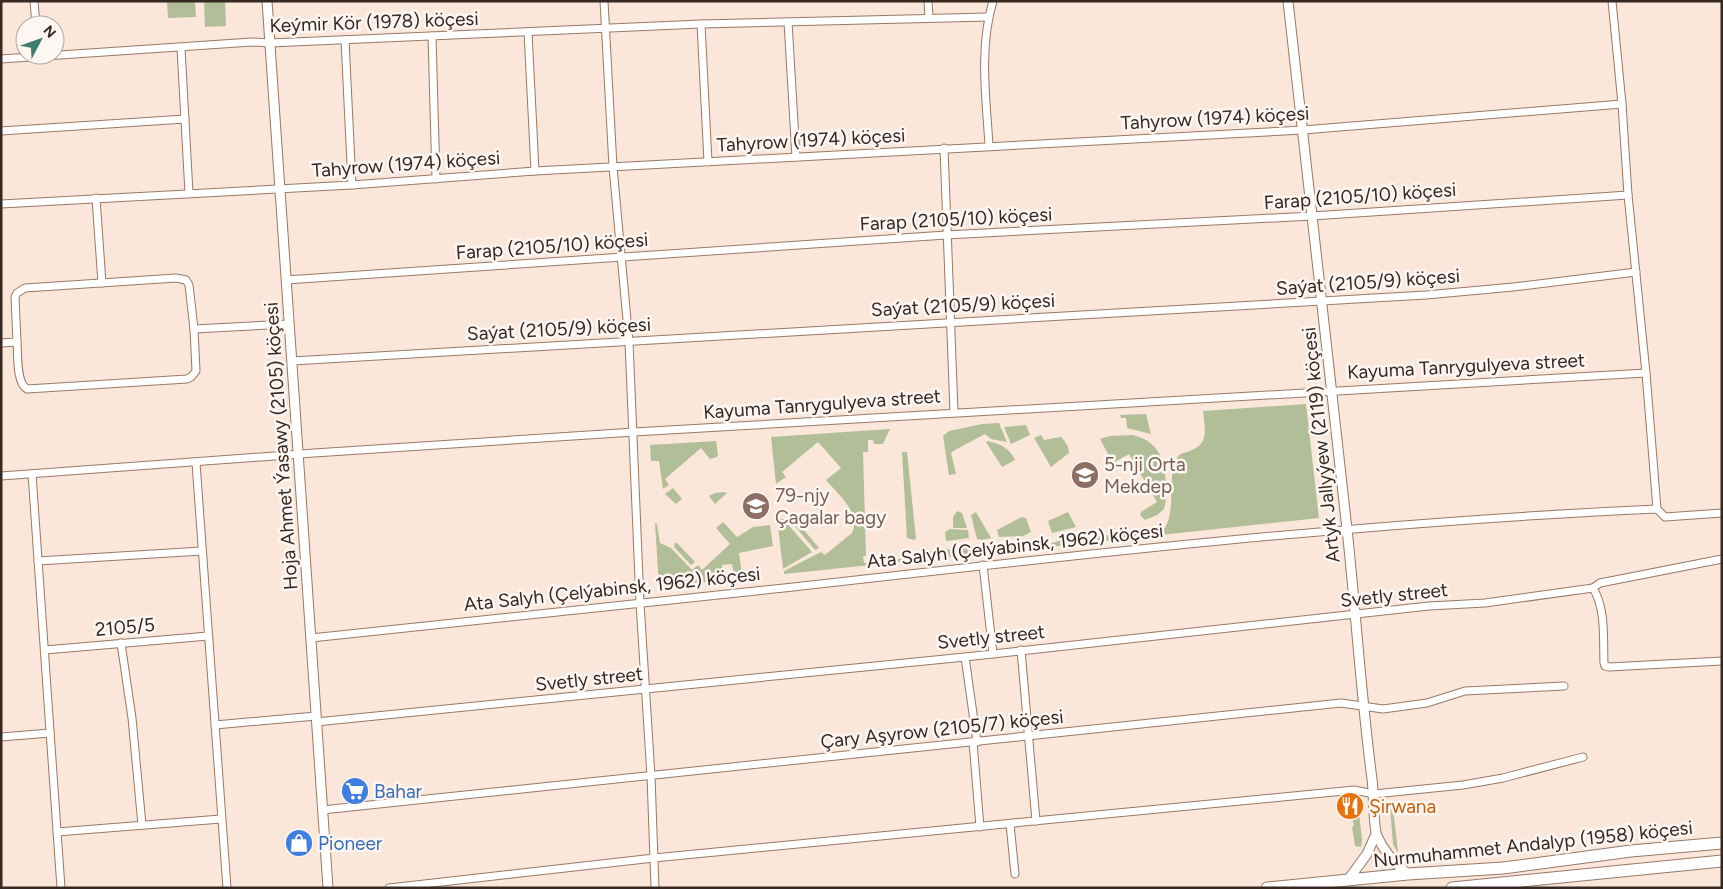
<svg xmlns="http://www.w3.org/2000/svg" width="1723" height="889" viewBox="0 0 1723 889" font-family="Figtree,sans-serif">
<rect width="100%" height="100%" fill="#fbe6da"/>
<!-- green -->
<g fill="#b2be98">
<polygon points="167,1 195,1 196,17 168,18"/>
<polygon points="204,1 225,1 226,26 205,27"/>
<path d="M1306,404L1319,518L1049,547L1052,543L1059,541L1165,528C1177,506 1166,480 1177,458C1179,454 1183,453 1187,452C1210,445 1205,431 1203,411Z"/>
<polygon points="1146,414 1151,434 1127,428 1126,418 1121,418 1120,415"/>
<polygon points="999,423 1007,442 991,439 985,434 955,450 951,453 956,474 949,475 943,436 949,431 982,424"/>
<polygon points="1026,425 1030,435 1011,444 1004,427"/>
<path d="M890,429L883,444H874L873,440H868V452H863L866,556H863L864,563L907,558V553L1036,542V548L784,574V571L821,552L825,555L852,533C861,513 838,494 826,480L841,468L818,442L782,472L786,477L776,484L771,437Z"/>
<path d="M1041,435L1044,440L1061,437C1066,442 1069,447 1069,453L1051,467L1034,438Z"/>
<path d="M1133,435C1161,442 1166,463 1166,490C1166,496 1166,503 1164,509L1157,515L1145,520L1140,515L1141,512L1157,502L1129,454L1113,463L1100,439L1110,436Z"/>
<polygon points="716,441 718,454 717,457 710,459 701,448 665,479 669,485 663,489 659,461 651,461 650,445"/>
<path d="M988,441C1002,445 1008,447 1015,460L1002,467L986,442Z"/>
<polygon points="902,452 907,452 916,539 914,540 907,538"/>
<polygon points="673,488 682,499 676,504 665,494"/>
<polygon points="723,492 727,493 715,504 709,496 715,493"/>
<polygon points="957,511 962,513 967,528 953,528 953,517"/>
<polygon points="976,512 991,538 982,540 977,539 971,515"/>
<polygon points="1068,512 1076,527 1052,533 1048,521"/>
<polygon points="1022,517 1026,518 1031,532 1023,536 999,537 997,530"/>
<polygon points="777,518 783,519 785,521 812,552 783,569"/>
<polygon points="723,522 737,537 753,527 770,525 773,546 739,553 742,575 734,575 732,564 722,565 723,572 726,572 727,580 659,587 655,523 657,524 660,543 671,548 692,570 698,565 702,570 730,544 716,528"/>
<polygon points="798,523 819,548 815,550 794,525"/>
<polygon points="950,529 968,530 969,538 946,541 945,532"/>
<polygon points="675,543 677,543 695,562 691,565 674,547"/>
<polygon points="1349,798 1354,799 1358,803 1362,840 1361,847 1355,846 1352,827 1354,826 1350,808 1353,808 1352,802 1349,802"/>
<polygon points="1392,801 1398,851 1397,852 1393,844 1390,806"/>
</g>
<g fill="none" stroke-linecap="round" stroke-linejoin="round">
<defs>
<g id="minor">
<polyline points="34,1 36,25"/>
<polyline points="604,1 613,167 629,342 640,603 651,776 655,888"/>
<polyline points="928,1 929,18"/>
<polyline points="1612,1 1622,104 1628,195 1646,373 1657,509"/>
<polyline points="788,22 796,157"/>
<polyline points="701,24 708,162"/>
<polyline points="528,32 535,171"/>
<polyline points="432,36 436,179"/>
<polyline points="345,40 352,185"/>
<polyline points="181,48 189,193"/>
<polyline points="1,59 252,42 270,43 701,24 988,17"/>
<polyline points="1,131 185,119"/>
<path d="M989,145C986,97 979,48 993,1"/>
<polyline points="944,148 954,412"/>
<polyline points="96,198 102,283"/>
<polyline points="1,204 352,185 535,171 1303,130 1622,104"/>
<polyline points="286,280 946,235 1312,216 1628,195"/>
<path d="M17,342C18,354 16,383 27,389L187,379L191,377L196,371L194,329"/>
<polyline points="1,343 17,342 15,297 17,293 25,288 176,278 186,280 189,285 194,329 288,324"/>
<polyline points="292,361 1426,295 1513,287 1636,272"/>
<polyline points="196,463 227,888"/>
<polyline points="32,474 61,888"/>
<polyline points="1,476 314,453 634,432 1646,373"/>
<polyline points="38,561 202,551"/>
<polyline points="983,565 993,654"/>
<polyline points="1593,588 1600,583 1722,559"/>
<path d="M311,638C468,621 626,605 784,588C1074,555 1365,522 1657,509L1665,517L1722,513"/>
<polyline points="121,643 132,718 142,825"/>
<polyline points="45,650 208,636"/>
<polyline points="1021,650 1036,821"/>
<polyline points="965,657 977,742"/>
<path d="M316,722L965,657L1429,606L1485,603L1593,588C1606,609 1603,638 1604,663L1605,666L1609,667L1722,661"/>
<polyline points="215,725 316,716"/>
<polyline points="1,737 50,733"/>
<polyline points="973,742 980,827"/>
<polyline points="322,810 1341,703 1383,709 1427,703 1465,691 1564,686"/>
<polyline points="1010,824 1015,874"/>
<polyline points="57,832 221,819"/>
<polyline points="389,888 654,858 1354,790 1374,794 1463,785 1503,778 1583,757"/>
</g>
<g id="tertiary">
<polyline points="267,1 328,888"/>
<path d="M1288,1L1347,529C1356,613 1361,696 1372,779C1374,792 1373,826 1377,836C1384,852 1394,863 1408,874"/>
<polyline points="1348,880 1367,854 1376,834"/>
</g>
<g id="primary">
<polyline points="1267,888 1408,874 1503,868 1631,851 1722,843"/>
<polyline points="1452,888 1722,861"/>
</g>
</defs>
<!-- minor casing -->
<use href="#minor" stroke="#987966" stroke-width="9"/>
<!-- tertiary casing -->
<use href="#tertiary" stroke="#987966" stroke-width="11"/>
<!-- primary casing -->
<use href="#primary" stroke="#987966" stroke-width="13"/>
<!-- minor -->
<use href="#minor" stroke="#fff" stroke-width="7"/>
<!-- tertiary -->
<use href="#tertiary" stroke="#fff" stroke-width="9"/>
<!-- primary -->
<use href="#primary" stroke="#fff" stroke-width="11"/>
</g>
<!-- icons -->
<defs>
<symbol id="school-disc" viewBox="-11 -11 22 22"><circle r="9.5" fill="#8d6e63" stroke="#fef6f2"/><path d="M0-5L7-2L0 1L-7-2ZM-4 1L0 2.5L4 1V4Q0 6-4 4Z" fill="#fff"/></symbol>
<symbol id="supermarket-disc" viewBox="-11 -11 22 22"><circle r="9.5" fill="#3f7fe0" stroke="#fef6f2"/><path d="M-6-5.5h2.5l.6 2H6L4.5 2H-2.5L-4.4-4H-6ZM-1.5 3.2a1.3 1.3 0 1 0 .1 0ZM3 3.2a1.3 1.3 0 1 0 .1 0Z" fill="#fff"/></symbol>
<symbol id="restaurant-disc" viewBox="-11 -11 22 22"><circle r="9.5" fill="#e8710a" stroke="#fef6f2"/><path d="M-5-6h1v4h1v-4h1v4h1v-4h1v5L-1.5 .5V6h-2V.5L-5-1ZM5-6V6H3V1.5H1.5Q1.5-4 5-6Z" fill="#fff"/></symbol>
<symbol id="shop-disc" viewBox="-11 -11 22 22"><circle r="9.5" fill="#3f7fe0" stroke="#fef6f2"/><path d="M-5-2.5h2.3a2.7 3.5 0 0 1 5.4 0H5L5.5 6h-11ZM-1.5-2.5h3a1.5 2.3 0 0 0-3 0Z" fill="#fff"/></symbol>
</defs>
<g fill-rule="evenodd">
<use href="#school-disc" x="1069" y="459" width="32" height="32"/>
<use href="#school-disc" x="740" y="490" width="32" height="32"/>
<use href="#supermarket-disc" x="339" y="775" width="32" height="32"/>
<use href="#restaurant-disc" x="1334" y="790" width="32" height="32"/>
<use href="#shop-disc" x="283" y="827" width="32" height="32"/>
</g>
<g text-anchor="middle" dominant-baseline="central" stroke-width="5" stroke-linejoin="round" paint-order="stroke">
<!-- street labels -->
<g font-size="19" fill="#362921" stroke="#fef6f2">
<text transform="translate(374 22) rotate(-2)">Keýmir Kör (1978) köçesi</text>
<text transform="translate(1215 118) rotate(-3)">Tahyrow (1974) köçesi</text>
<text transform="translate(811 140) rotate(-3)">Tahyrow (1974) köçesi</text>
<text transform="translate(406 164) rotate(-4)">Tahyrow (1974) köçesi</text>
<text transform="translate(1360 196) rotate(-4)">Farap (2105/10) köçesi</text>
<text transform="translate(956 219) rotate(-3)">Farap (2105/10) köçesi</text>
<text transform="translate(552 246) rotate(-4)">Farap (2105/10) köçesi</text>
<text transform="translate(1368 282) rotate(-4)">Saýat (2105/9) köçesi</text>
<text transform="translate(963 305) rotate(-3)">Saýat (2105/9) köçesi</text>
<text transform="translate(559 329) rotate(-3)">Saýat (2105/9) köçesi</text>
<text transform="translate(1466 366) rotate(-3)">Kayuma Tanrygulyeva street</text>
<text transform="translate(822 404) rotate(-4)">Kayuma Tanrygulyeva street</text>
<text transform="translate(1321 445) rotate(-96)">Artyk Jallyýew (2119) köçesi</text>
<text transform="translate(281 446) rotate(-94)">Hoja Ahmet Ýasawy (2105) köçesi</text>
<text transform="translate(1015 546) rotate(-6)">Ata Salyh (Çelýabinsk, 1962) köçesi</text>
<text transform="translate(612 589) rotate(-6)">Ata Salyh (Çelýabinsk, 1962) köçesi</text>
<text transform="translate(1394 595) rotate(-6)">Svetly street</text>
<text transform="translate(125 627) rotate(-5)">2105/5</text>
<text transform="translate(991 637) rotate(-6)">Svetly street</text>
<text transform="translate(589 679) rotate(-6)">Svetly street</text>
<text transform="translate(942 729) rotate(-6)">Çary Aşyrow (2105/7) köçesi</text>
<text transform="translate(1533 844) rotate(-6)">Nurmuhammet Andalyp (1958) köçesi</text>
</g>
<!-- education labels -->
<g font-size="19" fill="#785e54" stroke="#fef6f2" text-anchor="start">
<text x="1104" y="464">5-nji Orta<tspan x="1104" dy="22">Mekdep</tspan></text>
<text x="775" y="495">79-njy<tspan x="775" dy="22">Çagalar bagy</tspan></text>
</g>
<!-- shop labels -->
<g font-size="19" fill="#366cbe" stroke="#fef6f2" text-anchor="start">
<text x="374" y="791">Bahar</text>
<text x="318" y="843">Pioneer</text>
</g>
<!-- food labels -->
<g font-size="19" fill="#c56008" stroke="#fef6f2" text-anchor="start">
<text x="1369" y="806">Şirwana</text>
</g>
</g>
<!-- border -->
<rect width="1723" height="889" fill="none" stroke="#362921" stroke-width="5"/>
<!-- north arrow -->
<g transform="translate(40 40) rotate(49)"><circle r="24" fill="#fef6f2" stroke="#aea49e"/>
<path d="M0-4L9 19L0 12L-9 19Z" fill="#3f7e6c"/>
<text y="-8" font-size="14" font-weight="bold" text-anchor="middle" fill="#362921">N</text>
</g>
</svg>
